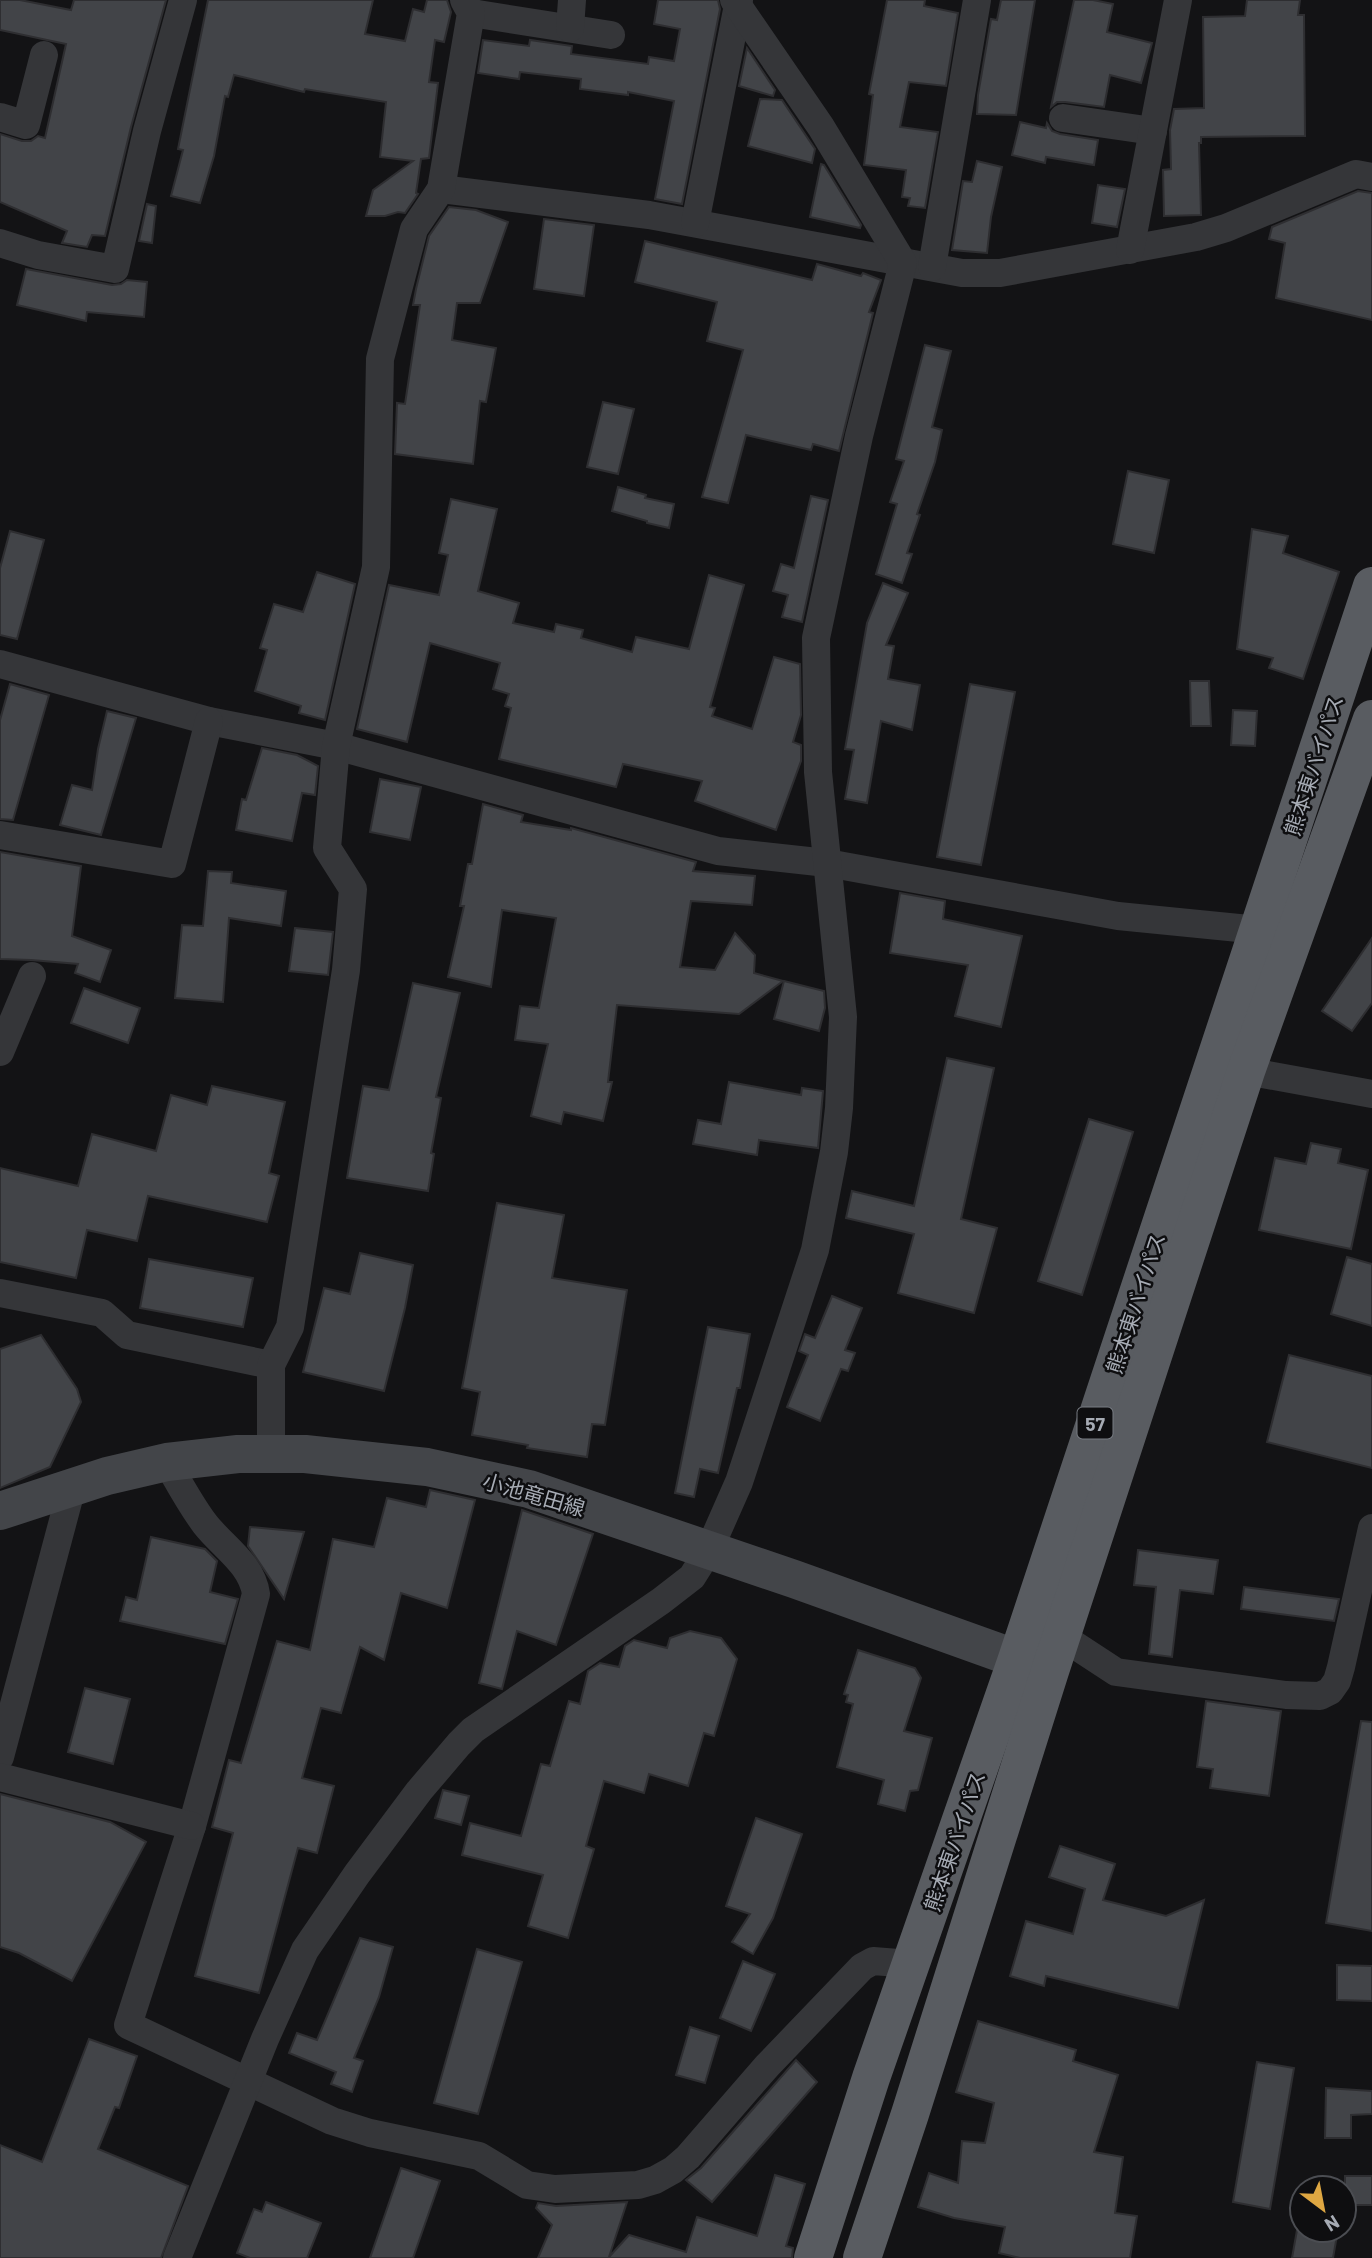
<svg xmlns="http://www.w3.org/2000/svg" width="1372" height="2258" viewBox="0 0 1372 2258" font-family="Barlow,'Noto Sans JP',sans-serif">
<rect width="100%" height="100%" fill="#131315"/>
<!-- building -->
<g fill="#424448" stroke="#2e2e31" stroke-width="2">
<polygon points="0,0 20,0 71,10 74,0 166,0 131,127 105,236 92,235 87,247 62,243 67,231 0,202 0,134 22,141 31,141 38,136 45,138 66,44 0,30"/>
<polygon points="208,0 373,0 365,34 405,41 413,9 424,12 427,0 447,0 451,12 444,42 435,40 429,82 438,83 429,158 421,159 416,193 418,194 405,213 398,212 385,216 366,216 373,190 413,161 380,157 386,102 305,89 304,92 234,75 228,97 225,96 214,156 200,203 171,196 183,150 178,149"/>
<polygon points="658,0 718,0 720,9 682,204 655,199 674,101 628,92 628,95 580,89 581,79 520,72 519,79 478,73 483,40 529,46 530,40 572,46 571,54 648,64 649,57 674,61 680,29 654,24"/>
<polygon points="887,0 925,0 924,6 958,13 946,86 909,82 900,127 938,132 925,208 908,206 910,198 902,197 906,170 864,165 873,95 869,94"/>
<polygon points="1001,0 1035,0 1016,115 977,114 978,95 991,19 997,20"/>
<polygon points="1074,0 1093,0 1113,4 1107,32 1152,43 1141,83 1110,75 1104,107 1065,102 1057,102 1051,107"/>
<polygon points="1247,0 1300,0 1298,15 1304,15 1305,136 1201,137 1201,143 1199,143 1201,215 1164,216 1163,170 1171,169 1170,130 1174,109 1204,108 1203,17 1245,16"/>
<polygon points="747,48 775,90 773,96 739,86"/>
<polygon points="760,99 782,100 815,149 812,163 748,146"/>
<polygon points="1020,122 1046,128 1047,123 1052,131 1060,134 1098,140 1094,165 1046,157 1045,163 1012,155"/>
<polygon points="977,161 1002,167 991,217 987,253 952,250 963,181 972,182"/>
<polygon points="821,164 824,165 861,225 860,228 810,217"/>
<polygon points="1098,185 1125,189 1117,227 1092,223"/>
<polygon points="1358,191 1372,193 1372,320 1276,298 1285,243 1269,239 1272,227"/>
<polygon points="147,204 156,206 152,243 139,241"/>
<polygon points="449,207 476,210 508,222 480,303 457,303 452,340 496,348 486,402 480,401 473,464 395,454 397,403 405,404 420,305 413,305 416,289 429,236"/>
<polygon points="544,219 594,225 584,296 534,289"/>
<polygon points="645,241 812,280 817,264 861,276 863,273 881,280 869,312 873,313 839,451 813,444 811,450 746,435 728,503 702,497 743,350 707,341 717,302 635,282"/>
<polygon points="26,269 112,285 121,284 127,280 147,282 144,317 87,312 86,321 17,305"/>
<polygon points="925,345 951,351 932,427 942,430 935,462 917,514 920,515 907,553 912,554 902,583 876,574 897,504 890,502 904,461 896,459"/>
<polygon points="603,402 634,409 618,474 587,467"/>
<polygon points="1128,471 1169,480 1154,553 1113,544"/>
<polygon points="618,487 646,495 645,498 674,504 669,528 647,523 647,521 612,511"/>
<polygon points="811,496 828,500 802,622 782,617 788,595 773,591 781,564 794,568"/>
<polygon points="451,499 497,509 478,591 519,603 513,623 554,632 556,624 583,630 581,638 632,652 636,637 689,649 709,575 744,585 710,707 715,708 712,716 752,729 774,657 800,664 801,715 793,742 801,745 801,761 776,830 695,801 702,781 623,764 616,787 499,759 511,708 505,706 509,694 493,689 500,663 430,643 407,742 357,729 389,585 439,595 448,555 439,553"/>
<polygon points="1252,529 1288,536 1283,553 1339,572 1303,679 1269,668 1273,658 1237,649"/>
<polygon points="10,531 44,540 17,639 0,635 0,568"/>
<polygon points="317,572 355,584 325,720 299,713 301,706 255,691 267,650 260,648 274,604 303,612"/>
<polygon points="883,583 908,593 886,645 894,646 888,679 920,685 912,730 881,721 867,803 845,799 854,750 845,749 867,623"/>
<polygon points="1190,681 1209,681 1211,726 1191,726"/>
<polygon points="10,684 49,695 13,820 0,819 0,720"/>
<polygon points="970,684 1015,692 981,865 937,857"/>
<polygon points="1233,710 1257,711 1255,746 1231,745"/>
<polygon points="107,711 136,718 101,835 60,825 72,785 92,790 98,749"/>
<polygon points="262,748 297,755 318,766 315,795 302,793 292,841 236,830 242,799 246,800"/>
<polygon points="380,779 421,787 410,840 370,832"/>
<polygon points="483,804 523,815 521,822 571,830 571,828 696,862 693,871 755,876 752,905 691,901 680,967 715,970 735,933 755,955 754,973 783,981 739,1014 617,1005 608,1082 612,1082 603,1121 564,1112 561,1124 531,1116 548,1044 515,1040 520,1006 539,1008 556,918 502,910 491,987 448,977 464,906 460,906 468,864 472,864"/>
<polygon points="0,852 81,866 72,936 111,950 100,982 75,973 78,964 31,960 0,959"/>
<polygon points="208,871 232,872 231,883 286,891 281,926 229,918 223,1002 175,998 182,925 203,926"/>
<polygon points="900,893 945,901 943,919 1022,936 1001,1027 955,1016 968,965 890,953"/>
<polygon points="295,928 333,932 328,975 289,971"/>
<polygon points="1372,938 1372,1003 1352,1031 1322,1011"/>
<polygon points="784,981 824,991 825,1008 819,1031 774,1019"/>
<polygon points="413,983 460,993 436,1097 441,1098 431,1153 434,1154 428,1191 347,1178 363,1086 389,1090"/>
<polygon points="84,988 140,1008 128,1043 71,1023"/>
<polygon points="947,1058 994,1068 961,1219 997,1228 974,1313 898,1293 914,1234 846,1218 852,1191 914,1206"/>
<polygon points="729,1082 801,1095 802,1088 823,1091 818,1148 759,1140 757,1155 693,1144 698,1120 721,1124"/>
<polygon points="212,1086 285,1102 269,1173 279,1176 267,1222 148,1196 137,1241 87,1230 76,1278 0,1262 0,1168 78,1186 92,1134 156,1151 171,1095 207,1105"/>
<polygon points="1089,1119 1133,1132 1082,1295 1038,1281"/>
<polygon points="1311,1143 1341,1149 1338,1163 1368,1170 1351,1249 1259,1230 1275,1158 1306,1164"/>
<polygon points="497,1203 564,1215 552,1278 627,1290 605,1425 592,1424 587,1457 527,1448 528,1445 472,1435 480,1392 462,1388"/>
<polygon points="360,1253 413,1265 405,1308 384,1391 303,1372 324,1288 350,1294"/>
<polygon points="1347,1257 1372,1264 1372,1326 1331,1314"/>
<polygon points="149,1259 253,1278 243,1327 140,1308"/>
<polygon points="832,1296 862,1308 845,1350 855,1353 848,1371 841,1369 820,1421 787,1407 808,1355 799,1351 805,1334 815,1338"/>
<polygon points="708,1327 750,1334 740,1388 737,1388 718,1473 700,1469 694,1497 675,1493"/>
<polygon points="41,1335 77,1389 81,1402 50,1467 0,1488 0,1349"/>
<polygon points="1289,1355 1372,1376 1372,1468 1267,1442"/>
<polygon points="430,1490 475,1500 447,1608 401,1593 384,1660 360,1647 341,1713 321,1708 302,1778 334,1786 317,1853 298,1848 259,1993 195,1976 233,1833 212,1827 229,1760 241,1763 277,1641 310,1650 333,1539 374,1547 387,1498 426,1507"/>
<polygon points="522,1510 593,1534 556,1645 517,1631 502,1689 479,1683"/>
<polygon points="250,1527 304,1532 284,1599 248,1546"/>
<polygon points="151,1537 205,1549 217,1561 210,1592 238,1599 225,1644 120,1621 126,1597 137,1600"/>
<polygon points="1138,1550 1218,1560 1213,1594 1180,1590 1172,1657 1149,1654 1156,1587 1134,1585"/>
<polygon points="1244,1587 1339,1599 1334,1621 1241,1609"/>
<polygon points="690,1631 721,1638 737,1659 714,1736 704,1733 688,1786 649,1774 644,1793 604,1781 586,1846 594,1849 568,1938 528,1926 543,1875 462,1855 470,1823 521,1836 541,1764 550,1766 569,1701 580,1704 588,1671 600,1663 619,1667 625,1646 634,1640 667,1648 670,1638"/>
<polygon points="858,1650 915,1668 921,1678 904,1731 932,1738 918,1790 910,1791 905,1811 878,1804 884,1780 837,1767 853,1704 846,1702 848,1695 844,1694"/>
<polygon points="85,1688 130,1699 113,1764 68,1752"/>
<polygon points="1206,1701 1281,1711 1269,1796 1210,1788 1213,1769 1197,1767"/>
<polygon points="1361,1721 1372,1722 1372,1931 1326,1923"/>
<polygon points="443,1790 469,1796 461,1825 435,1818"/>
<polygon points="0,1794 110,1822 146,1842 72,1981 19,1953 0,1947"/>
<polygon points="756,1818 802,1834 773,1918 753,1954 732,1942 750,1914 726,1906"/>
<polygon points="1060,1846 1115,1864 1103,1900 1166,1916 1204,1900 1178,2008 1046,1976 1044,1986 1010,1976 1026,1921 1073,1934 1085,1889 1049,1877"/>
<polygon points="360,1938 393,1947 379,1997 354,2058 363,2061 352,2092 331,2084 336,2072 289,2053 297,2033 317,2040"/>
<polygon points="477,1949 522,1962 478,2114 434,2103"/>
<polygon points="743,1961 775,1974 751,2031 720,2018"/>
<polygon points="1337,1965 1372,1966 1372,2001 1337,2000"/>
<polygon points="978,2021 1076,2050 1073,2061 1118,2075 1094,2152 1123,2157 1115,2213 1137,2216 1130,2258 1020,2258 999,2253 1005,2227 954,2218 918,2207 929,2173 958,2183 962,2141 985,2143 994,2103 956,2092"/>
<polygon points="690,2027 719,2036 705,2083 676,2075"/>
<polygon points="89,2039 137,2056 119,2108 115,2107 98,2149 188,2186 161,2258 0,2258 0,2145 42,2162"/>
<polygon points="796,2060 817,2082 712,2202 686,2180 701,2168"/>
<polygon points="1257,2062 1294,2068 1270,2209 1233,2202"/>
<polygon points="1326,2088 1372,2091 1372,2114 1351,2115 1351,2138 1325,2138"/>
<polygon points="401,2168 440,2181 413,2258 370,2258"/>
<polygon points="775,2175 805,2184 786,2246 793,2248 792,2258 538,2258 552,2225 536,2208 538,2203 556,2206 627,2202 609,2257 629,2235 686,2252 697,2217 757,2236"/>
<rect x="1345" y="2176" width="27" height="29"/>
<polygon points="266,2202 321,2223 307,2258 250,2258 237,2253 254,2209 262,2212"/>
<polygon points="1297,2230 1338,2230 1333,2258 1292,2258"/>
</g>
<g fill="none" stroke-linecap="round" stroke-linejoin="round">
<!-- minor -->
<g stroke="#353639" stroke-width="28">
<polyline points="471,13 611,35"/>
<polyline points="570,28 572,0"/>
<polyline points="0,117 26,125 44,55"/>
<polyline points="1063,118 1153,131"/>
<polyline points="441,189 649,215 962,273 1000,273 1196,237 1226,228 1356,174 1372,177"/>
<polyline points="695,223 739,0"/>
<polyline points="0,243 38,255 115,269 147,131 183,0"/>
<polyline points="1130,250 1178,0"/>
<polyline points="932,267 977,0"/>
<polyline points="0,664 209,721 336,746 718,851 827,863 1118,916 1259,930"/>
<polyline points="0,835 172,864 209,721"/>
<polyline points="0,1052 32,976"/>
<polyline points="1246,1071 1372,1094"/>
<polyline points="0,1293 102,1313 127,1335 271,1365"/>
<polyline points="271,1455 271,1365 290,1327 346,970 353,889 327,848 336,746 376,567 380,359 414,229 441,189 471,13 464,0"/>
<path d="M167,1462C179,1483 190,1504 205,1524C222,1546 252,1564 256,1594L192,1826L128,2025L332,2121L370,2133L479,2156L527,2185L555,2189L638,2185L655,2180L673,2170L688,2157L767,2066L862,1967L873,1961L911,1964"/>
<polyline points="1061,1636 1116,1672 1286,1695 1320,1696 1330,1691 1337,1681 1341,1667 1372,1528"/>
<polyline points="0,1757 72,1487"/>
<polyline points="0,1777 192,1826"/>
<polyline points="177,2258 265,2039 305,1950 357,1874 419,1791 459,1744 473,1730 661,1601 692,1577 709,1550 739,1482 815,1250 834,1152 839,1108 843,1017 818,772 816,638 859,436 903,263 821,127 734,0"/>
</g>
<!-- secondary -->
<polyline stroke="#434549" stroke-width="38" points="0,1511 107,1476 167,1462 238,1454 305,1454 427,1467 529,1489 794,1579 1048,1670"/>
<!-- trunk -->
<g stroke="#595c61" stroke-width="38">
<polyline points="813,2258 871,2078 1017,1659 1372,586"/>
<polyline points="862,2258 910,2114 1050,1671 1246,1071 1372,719"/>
</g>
</g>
<g text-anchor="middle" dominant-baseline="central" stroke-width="5" stroke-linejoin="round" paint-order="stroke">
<!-- shield labels -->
<rect fill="#0e0e10" stroke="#787c83" stroke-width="2" x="1077.5" y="1407.5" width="35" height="31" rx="5"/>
<g font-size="19" font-weight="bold" fill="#a6abb4">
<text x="1095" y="1423">57</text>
</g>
<!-- street labels -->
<g font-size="21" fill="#a6abb4" stroke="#0e0e10">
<text transform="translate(1313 765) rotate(-72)">熊本東バイパス</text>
<text transform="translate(1135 1303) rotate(-72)">熊本東バイパス</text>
<text transform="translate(534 1494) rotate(16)">小池竜田線</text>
<text transform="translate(954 1841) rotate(-71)">熊本東バイパス</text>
</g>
</g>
<!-- north arrow -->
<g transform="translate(1323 2209) rotate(148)"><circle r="33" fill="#0e0e10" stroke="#4b4d52" stroke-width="2"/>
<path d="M0-5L12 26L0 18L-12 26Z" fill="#dea742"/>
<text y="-10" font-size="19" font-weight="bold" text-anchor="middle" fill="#a6abb4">N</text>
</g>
</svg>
